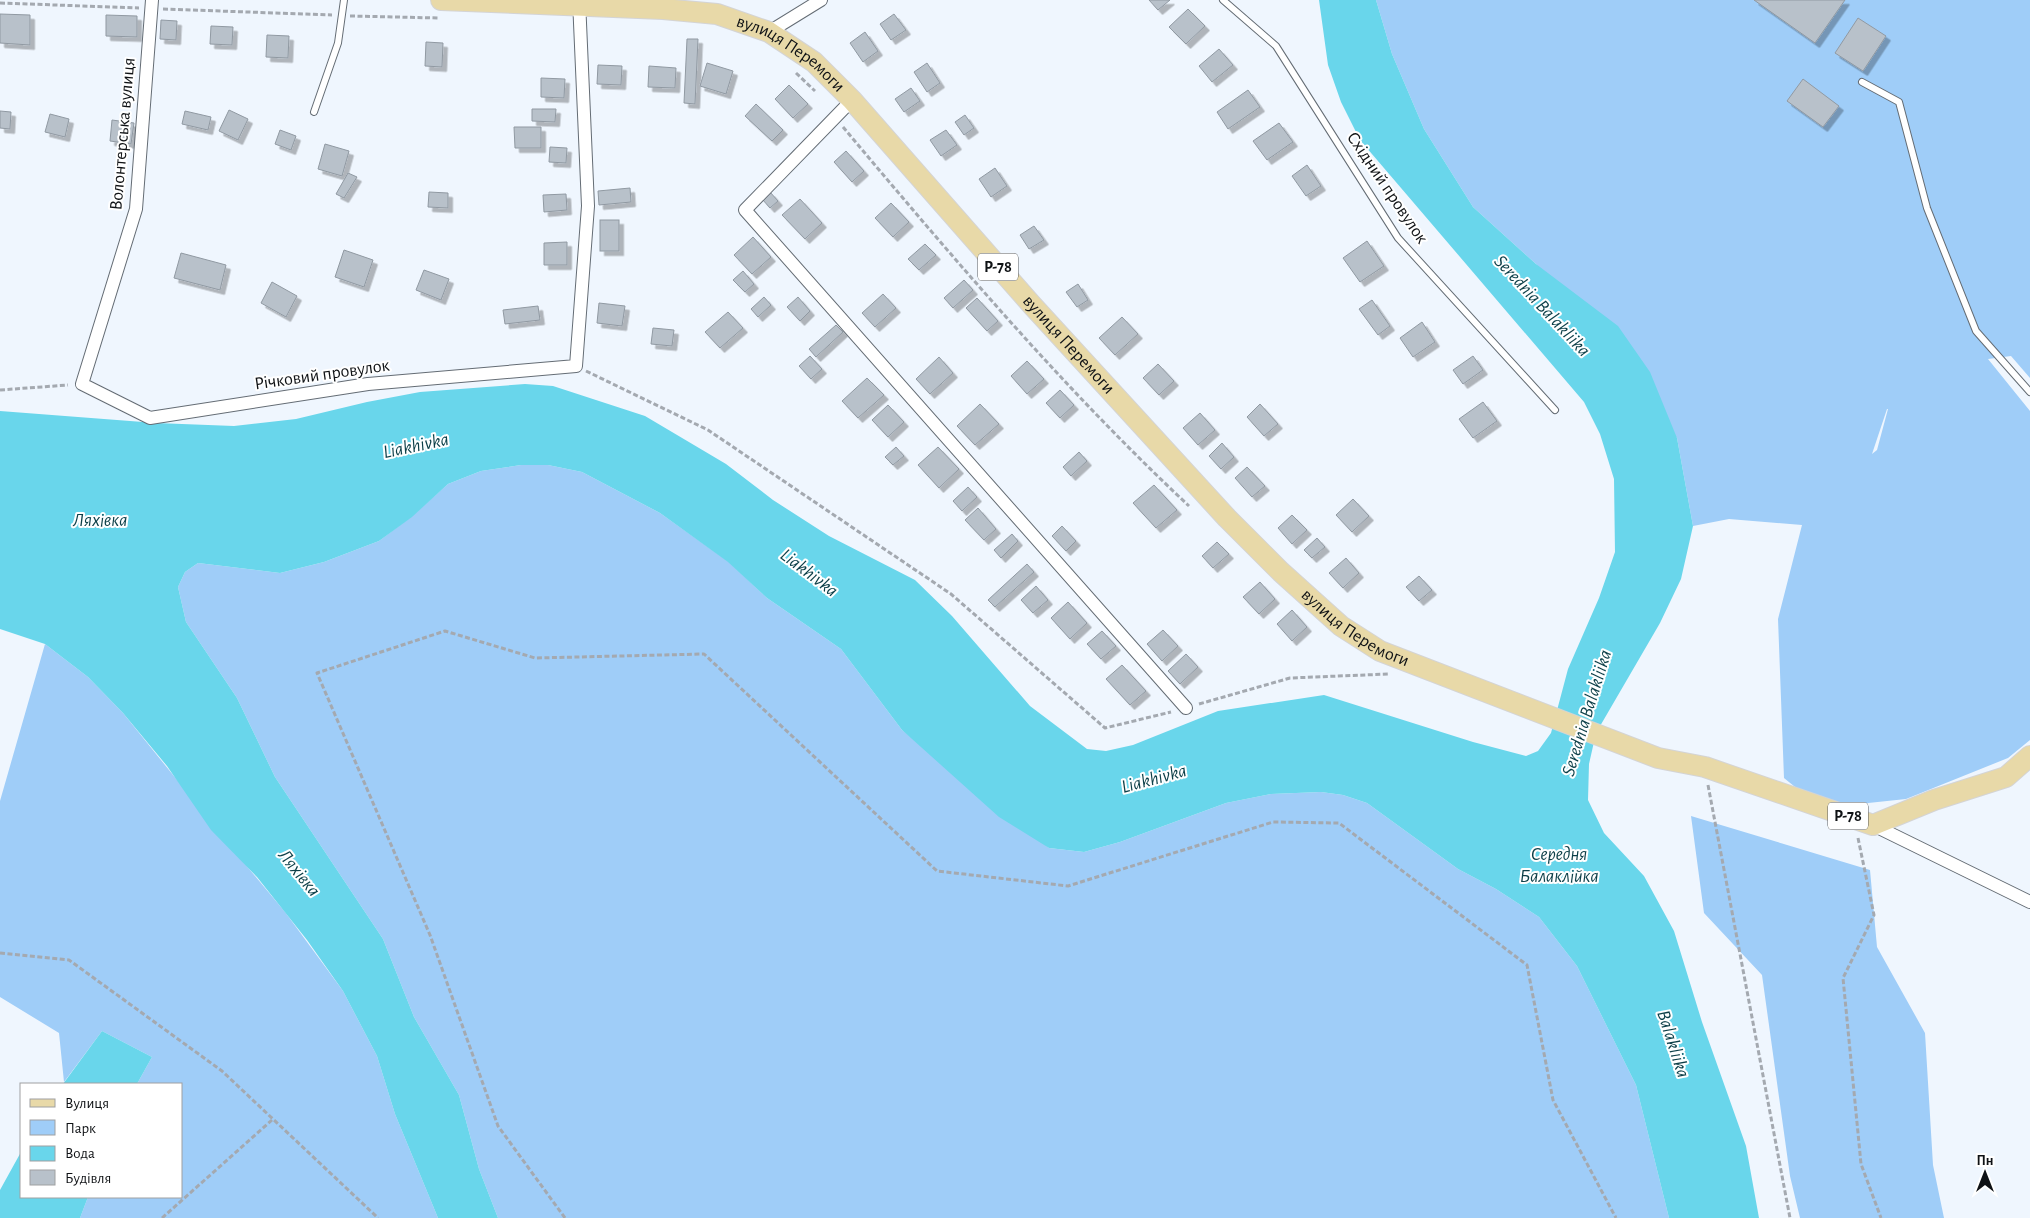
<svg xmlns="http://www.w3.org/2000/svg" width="2030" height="1218" viewBox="0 0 2030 1218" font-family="'Alegreya Sans',sans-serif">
<defs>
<filter id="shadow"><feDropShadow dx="4.5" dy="4.5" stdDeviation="0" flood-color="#0004"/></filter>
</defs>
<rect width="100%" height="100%" fill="#eff6fe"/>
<!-- green -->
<g fill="#9fcdf8" fill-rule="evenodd">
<path d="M1376,0H2030V378L2011,356L1988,359L2030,411V740L2008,758L1906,799L1821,808L1784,778L1778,619L1802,525L1729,519L1693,526L1677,438L1536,264L1473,207L1424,129L1392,54ZM1888,409L1877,450L1872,454L1887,409Z"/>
<polygon points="521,465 548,465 582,472 660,513 729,562 767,598 841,649 902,730 1049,848 1084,852 1120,842 1226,803 1271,794 1321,792 1343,795 1367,803 1458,869 1496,889 1539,917 1577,966 1636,1085 1669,1218 498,1218 479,1169 459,1095 414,1017 383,939 275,777 237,698 186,622 178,587 185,572 198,563 280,573 324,562 379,541 412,516 448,484 481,471"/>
<polygon points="45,644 88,677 123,713 240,858 285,912 343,991 377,1056 395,1114 438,1218 80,1218 88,1197 181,1197 181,1084 137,1084 152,1057 102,1031 64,1082 59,1033 0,997 0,801"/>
<polygon points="1691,816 1870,870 1877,947 1925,1033 1933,1165 1944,1218 1800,1218 1790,1176 1762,975 1704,913"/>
</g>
<!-- water -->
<g fill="#69d6eb">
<polygon points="1319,0 1376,0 1392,54 1424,129 1473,207 1536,264 1618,326 1650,372 1677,438 1693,526 1681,579 1660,623 1596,733 1589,764 1588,800 1604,833 1644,876 1674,931 1702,1022 1746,1146 1759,1218 1669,1218 1636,1085 1577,966 1539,917 1496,889 1458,869 1367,803 1343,795 1321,792 1271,794 1226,803 1120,842 1084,852 1049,848 999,817 902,730 841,649 767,598 728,562 660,513 582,472 548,465 521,465 481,471 448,484 412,517 379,541 324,562 280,573 198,563 185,572 178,587 186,622 237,698 275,777 383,939 414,1017 459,1095 479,1169 498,1218 438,1218 395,1114 377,1056 343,991 307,940 257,877 211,830 167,766 123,713 88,677 45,644 0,629 0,411 156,423 234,426 296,419 367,402 420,392 525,384 553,386 645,416 726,464 773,500 829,536 915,580 952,616 1030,706 1087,749 1106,751 1133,745 1218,711 1324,695 1473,742 1526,756 1538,751 1551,733 1568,669 1599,598 1615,552 1614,479 1600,434 1584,402 1360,140 1341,102 1328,65"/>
<polygon points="102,1031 152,1057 137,1084 63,1084"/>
<polygon points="21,1152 21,1197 88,1197 80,1218 0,1218 0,1190"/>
</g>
<!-- building -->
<g fill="#b8c1ca" stroke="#9099a2" filter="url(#shadow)">
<polygon points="1149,0 1170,0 1158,10"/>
<polygon points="1754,0 1845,0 1815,43"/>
<polygon points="1188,9 1205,26 1186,44 1169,27"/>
<polygon points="0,14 30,15 30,45 0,43"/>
<polygon points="894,14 906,30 891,40 880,24"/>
<polygon points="106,15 137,16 137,37 106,36"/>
<polygon points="1858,18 1886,36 1863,71 1835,53"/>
<polygon points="161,20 177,21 176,40 160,39"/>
<polygon points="211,26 233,27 232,45 210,44"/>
<polygon points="865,32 878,51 863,62 850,43"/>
<polygon points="267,35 289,36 288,58 266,57"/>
<polygon points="687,39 698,39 695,104 684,103"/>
<polygon points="426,42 443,43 442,67 425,66"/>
<polygon points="1219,49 1233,65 1212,82 1199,66"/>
<polygon points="707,63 733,71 726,94 700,86"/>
<polygon points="927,63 940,83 927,92 914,72"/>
<polygon points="598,65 622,66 621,85 597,84"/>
<polygon points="649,66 676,68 675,88 648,87"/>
<polygon points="541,78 565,79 564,98 541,97"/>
<polygon points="1803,79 1839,106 1823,127 1787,101"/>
<polygon points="789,85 808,104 793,118 775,99"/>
<polygon points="911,88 920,101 904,112 895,99"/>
<polygon points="1248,90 1260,107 1228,129 1217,112"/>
<polygon points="756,104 783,130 772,141 745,116"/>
<polygon points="532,109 556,109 555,122 532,121"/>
<polygon points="229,110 248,119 238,140 219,131"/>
<polygon points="0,111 11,112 10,129 0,128"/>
<polygon points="185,111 211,117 208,130 182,124"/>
<polygon points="50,114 69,119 65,137 45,132"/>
<polygon points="965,115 974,128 964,135 955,122"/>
<polygon points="112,120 134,123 131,144 110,141"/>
<polygon points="1279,123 1293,142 1267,160 1253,141"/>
<polygon points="514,127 541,127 541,148 515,148"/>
<polygon points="280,130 296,136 291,150 275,144"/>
<polygon points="946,130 957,145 941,156 930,140"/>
<polygon points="325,144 349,151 342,176 318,169"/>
<polygon points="550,147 567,148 566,163 549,162"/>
<polygon points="846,151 864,171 852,182 834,162"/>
<polygon points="1307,165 1321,186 1306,196 1292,176"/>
<polygon points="995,168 1007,186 991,197 979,179"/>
<polygon points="348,173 357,177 344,198 336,194"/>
<polygon points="630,188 631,202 599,205 598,191"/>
<polygon points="429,192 448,193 448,208 428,207"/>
<polygon points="770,192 778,201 770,208 762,199"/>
<polygon points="566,194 567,210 544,212 543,195"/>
<polygon points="800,199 822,223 805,239 782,215"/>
<polygon points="891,203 909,222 893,237 875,218"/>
<rect x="600" y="220" width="19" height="31"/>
<polygon points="1034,226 1044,240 1029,249 1020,235"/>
<polygon points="753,237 771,257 752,274 734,255"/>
<polygon points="1367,241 1384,266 1360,282 1343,258"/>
<polygon points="567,242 567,265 544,265 544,243"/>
<polygon points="925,244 936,255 919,270 908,259"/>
<polygon points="344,250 373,260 364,287 335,277"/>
<polygon points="181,253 226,265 220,290 174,278"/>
<polygon points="424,270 449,279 441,300 416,290"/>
<polygon points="743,271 754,284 745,292 733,280"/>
<polygon points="964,280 973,290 953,308 944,298"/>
<polygon points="272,282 297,296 286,317 261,303"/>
<polygon points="1078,284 1088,300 1077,307 1066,292"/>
<polygon points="883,294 896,308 875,327 862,313"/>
<polygon points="764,297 771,305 758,317 751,309"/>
<polygon points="798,297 810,311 800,321 787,307"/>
<polygon points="977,298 998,321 987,331 966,308"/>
<polygon points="1372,300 1390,326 1378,335 1359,309"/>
<polygon points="599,303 625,306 622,326 597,323"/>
<polygon points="538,306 540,320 505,324 503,310"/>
<polygon points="728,312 743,328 720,348 705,332"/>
<polygon points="1122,317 1138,334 1115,355 1099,338"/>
<polygon points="1422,322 1435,342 1413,357 1400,338"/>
<polygon points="836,325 843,332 816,357 809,349"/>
<polygon points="653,328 674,330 672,346 651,344"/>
<polygon points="810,356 822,369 811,379 799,366"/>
<polygon points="1473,356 1483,370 1463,384 1453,370"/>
<polygon points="939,357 953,373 930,394 916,379"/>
<polygon points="1027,361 1044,379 1027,394 1011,376"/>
<polygon points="1158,364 1174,381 1159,395 1143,378"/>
<polygon points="867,378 884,395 858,418 842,401"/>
<polygon points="1060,390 1074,405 1060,418 1046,403"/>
<polygon points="1483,402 1497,421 1473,438 1459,419"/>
<polygon points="980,404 999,424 975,445 957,426"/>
<polygon points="1260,404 1278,424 1264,436 1247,417"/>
<polygon points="888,405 904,422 888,437 872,420"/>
<polygon points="1200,413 1215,430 1198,445 1183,428"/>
<polygon points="1222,443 1234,457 1221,469 1209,456"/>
<polygon points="896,447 904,456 893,465 885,457"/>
<polygon points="938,447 959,469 939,488 918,465"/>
<polygon points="1079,452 1087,461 1071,476 1063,467"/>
<polygon points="1247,467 1265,486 1252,497 1235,478"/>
<polygon points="1154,485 1177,510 1156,528 1133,503"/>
<polygon points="968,487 977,497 962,511 953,501"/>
<polygon points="1353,499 1369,516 1352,532 1336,515"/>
<polygon points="978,508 996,529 984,540 965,520"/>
<polygon points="1292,515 1307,530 1292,544 1278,528"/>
<polygon points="1062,526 1076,541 1066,551 1052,536"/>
<polygon points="1012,534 1018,541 1001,558 994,550"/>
<polygon points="1317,538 1325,547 1312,558 1304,550"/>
<polygon points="1217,542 1229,554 1213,568 1202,556"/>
<polygon points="1346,558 1359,573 1343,588 1329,573"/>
<polygon points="1027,564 1034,572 995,607 988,600"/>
<polygon points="1419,576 1432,590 1419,601 1406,587"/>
<polygon points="1260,582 1275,599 1259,614 1243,597"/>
<polygon points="1036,586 1048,600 1033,613 1021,600"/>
<polygon points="1068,602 1087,623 1070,639 1051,618"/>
<polygon points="1292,610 1307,627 1292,641 1277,624"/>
<polygon points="1163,630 1178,646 1162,661 1147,644"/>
<polygon points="1102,631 1116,646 1101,659 1087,644"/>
<polygon points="1186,654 1198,667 1180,684 1168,671"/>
<polygon points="1122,665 1146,691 1130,705 1106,679"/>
</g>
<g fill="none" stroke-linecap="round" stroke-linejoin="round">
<defs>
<g id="service">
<polyline points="1223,0 1276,46 1398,238 1555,410"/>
<polyline points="1862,82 1899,102 1927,208 1976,331 2030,392"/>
<polyline points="314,112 338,43 344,0"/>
</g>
<g id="minor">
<polyline points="152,0 136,209 82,384 150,418 368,384 576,366 588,206 579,0"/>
<polyline points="769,32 821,0"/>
<polyline points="852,100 745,210 1186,708"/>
<polyline points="1873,825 2030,902"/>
</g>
<g id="primary">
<path id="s1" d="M441,0L663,9L717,14L769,32L814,62L852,100L1031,304L1227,518L1281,572L1341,626L1380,651L1658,758L1705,767L1873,825L1934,800L2006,777L2030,756"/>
</g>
</defs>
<!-- service casing -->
<use href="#service" stroke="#646c74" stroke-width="8"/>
<!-- minor casing -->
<use href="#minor" stroke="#646c74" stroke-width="14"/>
<!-- primary casing -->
<use href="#primary" stroke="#d4d4d5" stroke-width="22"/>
<!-- path -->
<g stroke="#a4a9b0" stroke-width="3" stroke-dasharray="5 2.5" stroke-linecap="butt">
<polyline points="0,3 139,8"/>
<polyline points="163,9 332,15"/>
<polyline points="350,16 439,18"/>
<polyline points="796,73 815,91"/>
<path d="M843,127C953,258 1064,389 1189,506"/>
<polyline points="586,371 708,430 951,594 1105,728 1171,712"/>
<polyline points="0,390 68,385"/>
<polyline points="1199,704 1290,678 1389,674"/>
<polyline points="1708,785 1790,1218"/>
<polyline points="1858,838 1874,915 1843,978 1861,1164 1881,1218"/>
<polyline points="0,953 69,960 222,1071 378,1218"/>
<polyline points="162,1218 272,1120"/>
<polyline points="565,1218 498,1126 430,935 317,673 445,631 535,658 704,654 937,871 1068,886 1273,822 1339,823 1527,965 1553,1100 1616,1218"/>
</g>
<!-- service -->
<use href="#service" stroke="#fff" stroke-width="6"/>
<!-- minor -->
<use href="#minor" stroke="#fff" stroke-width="12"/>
<!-- primary -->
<use href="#primary" stroke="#e8d9a8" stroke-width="20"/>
</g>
<g text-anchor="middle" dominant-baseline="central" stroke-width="4" stroke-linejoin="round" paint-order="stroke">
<!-- shield labels -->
<g fill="#fff" stroke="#57595b" stroke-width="1">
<rect x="978" y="253.5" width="40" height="27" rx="4"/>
<rect x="1828" y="802.5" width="40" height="27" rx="4"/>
</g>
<g font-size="16" font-weight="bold" fill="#0f1215">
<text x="998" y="267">Р-78</text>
<text x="1848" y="816">Р-78</text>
</g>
<!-- street labels -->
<g font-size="18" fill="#0f1215" stroke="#fff">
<text stroke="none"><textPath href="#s1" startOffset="361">вулиця Перемоги</textPath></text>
<text transform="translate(123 134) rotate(-85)">Волонтерська вулиця</text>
<text transform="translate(1387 188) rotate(56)">Східний провулок</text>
<text stroke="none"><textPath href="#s1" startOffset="766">вулиця Перемоги</textPath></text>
<text transform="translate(322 375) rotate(-8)">Річковий провулок</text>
<text stroke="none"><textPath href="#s1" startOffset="1171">вулиця Перемоги</textPath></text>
</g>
<!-- water labels -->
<g font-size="19" font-style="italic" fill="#0c3f48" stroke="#fff">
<text transform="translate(1542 306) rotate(47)">Serednia Balakliika</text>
<text transform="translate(416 446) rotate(-12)">Liakhivka</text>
<text x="100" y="520">Ляхівка</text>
<text transform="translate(809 573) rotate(37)">Liakhivka</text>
<text transform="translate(1587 713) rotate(-73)">Serednia Balakliika</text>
<text transform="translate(1154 779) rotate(-15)">Liakhivka</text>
<text x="1559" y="854">Середня<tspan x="1559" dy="22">Балаклійка</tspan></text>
<text transform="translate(299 873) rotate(51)">Ляхівка</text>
<text transform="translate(1673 1044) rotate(72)">Balakliika</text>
</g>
</g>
<!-- legend -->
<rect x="20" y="1083" width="162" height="115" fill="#ffffff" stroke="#9fa0a1"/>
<rect x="30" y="1099" width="25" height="8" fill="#e8d9a8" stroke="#9fa0a1"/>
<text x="65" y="1108" font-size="15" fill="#0f1215">Вулиця</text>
<rect x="30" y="1120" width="25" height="15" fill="#9fcdf8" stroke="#9fa0a1"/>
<text x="65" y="1133" font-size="15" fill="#0f1215">Парк</text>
<rect x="30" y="1146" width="25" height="15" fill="#69d6eb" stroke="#9fa0a1"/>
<text x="65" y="1158" font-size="15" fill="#0f1215">Вода</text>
<rect x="30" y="1170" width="25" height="15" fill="#b8c1ca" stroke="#9fa0a1"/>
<text x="65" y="1183" font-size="15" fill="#0f1215">Будівля</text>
<!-- north arrow -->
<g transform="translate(1985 1173)" stroke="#ffffff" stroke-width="4" paint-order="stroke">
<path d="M0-4L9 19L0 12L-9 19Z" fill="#0f1215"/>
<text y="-8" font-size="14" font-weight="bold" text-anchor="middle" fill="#0f1215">Пн</text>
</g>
</svg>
